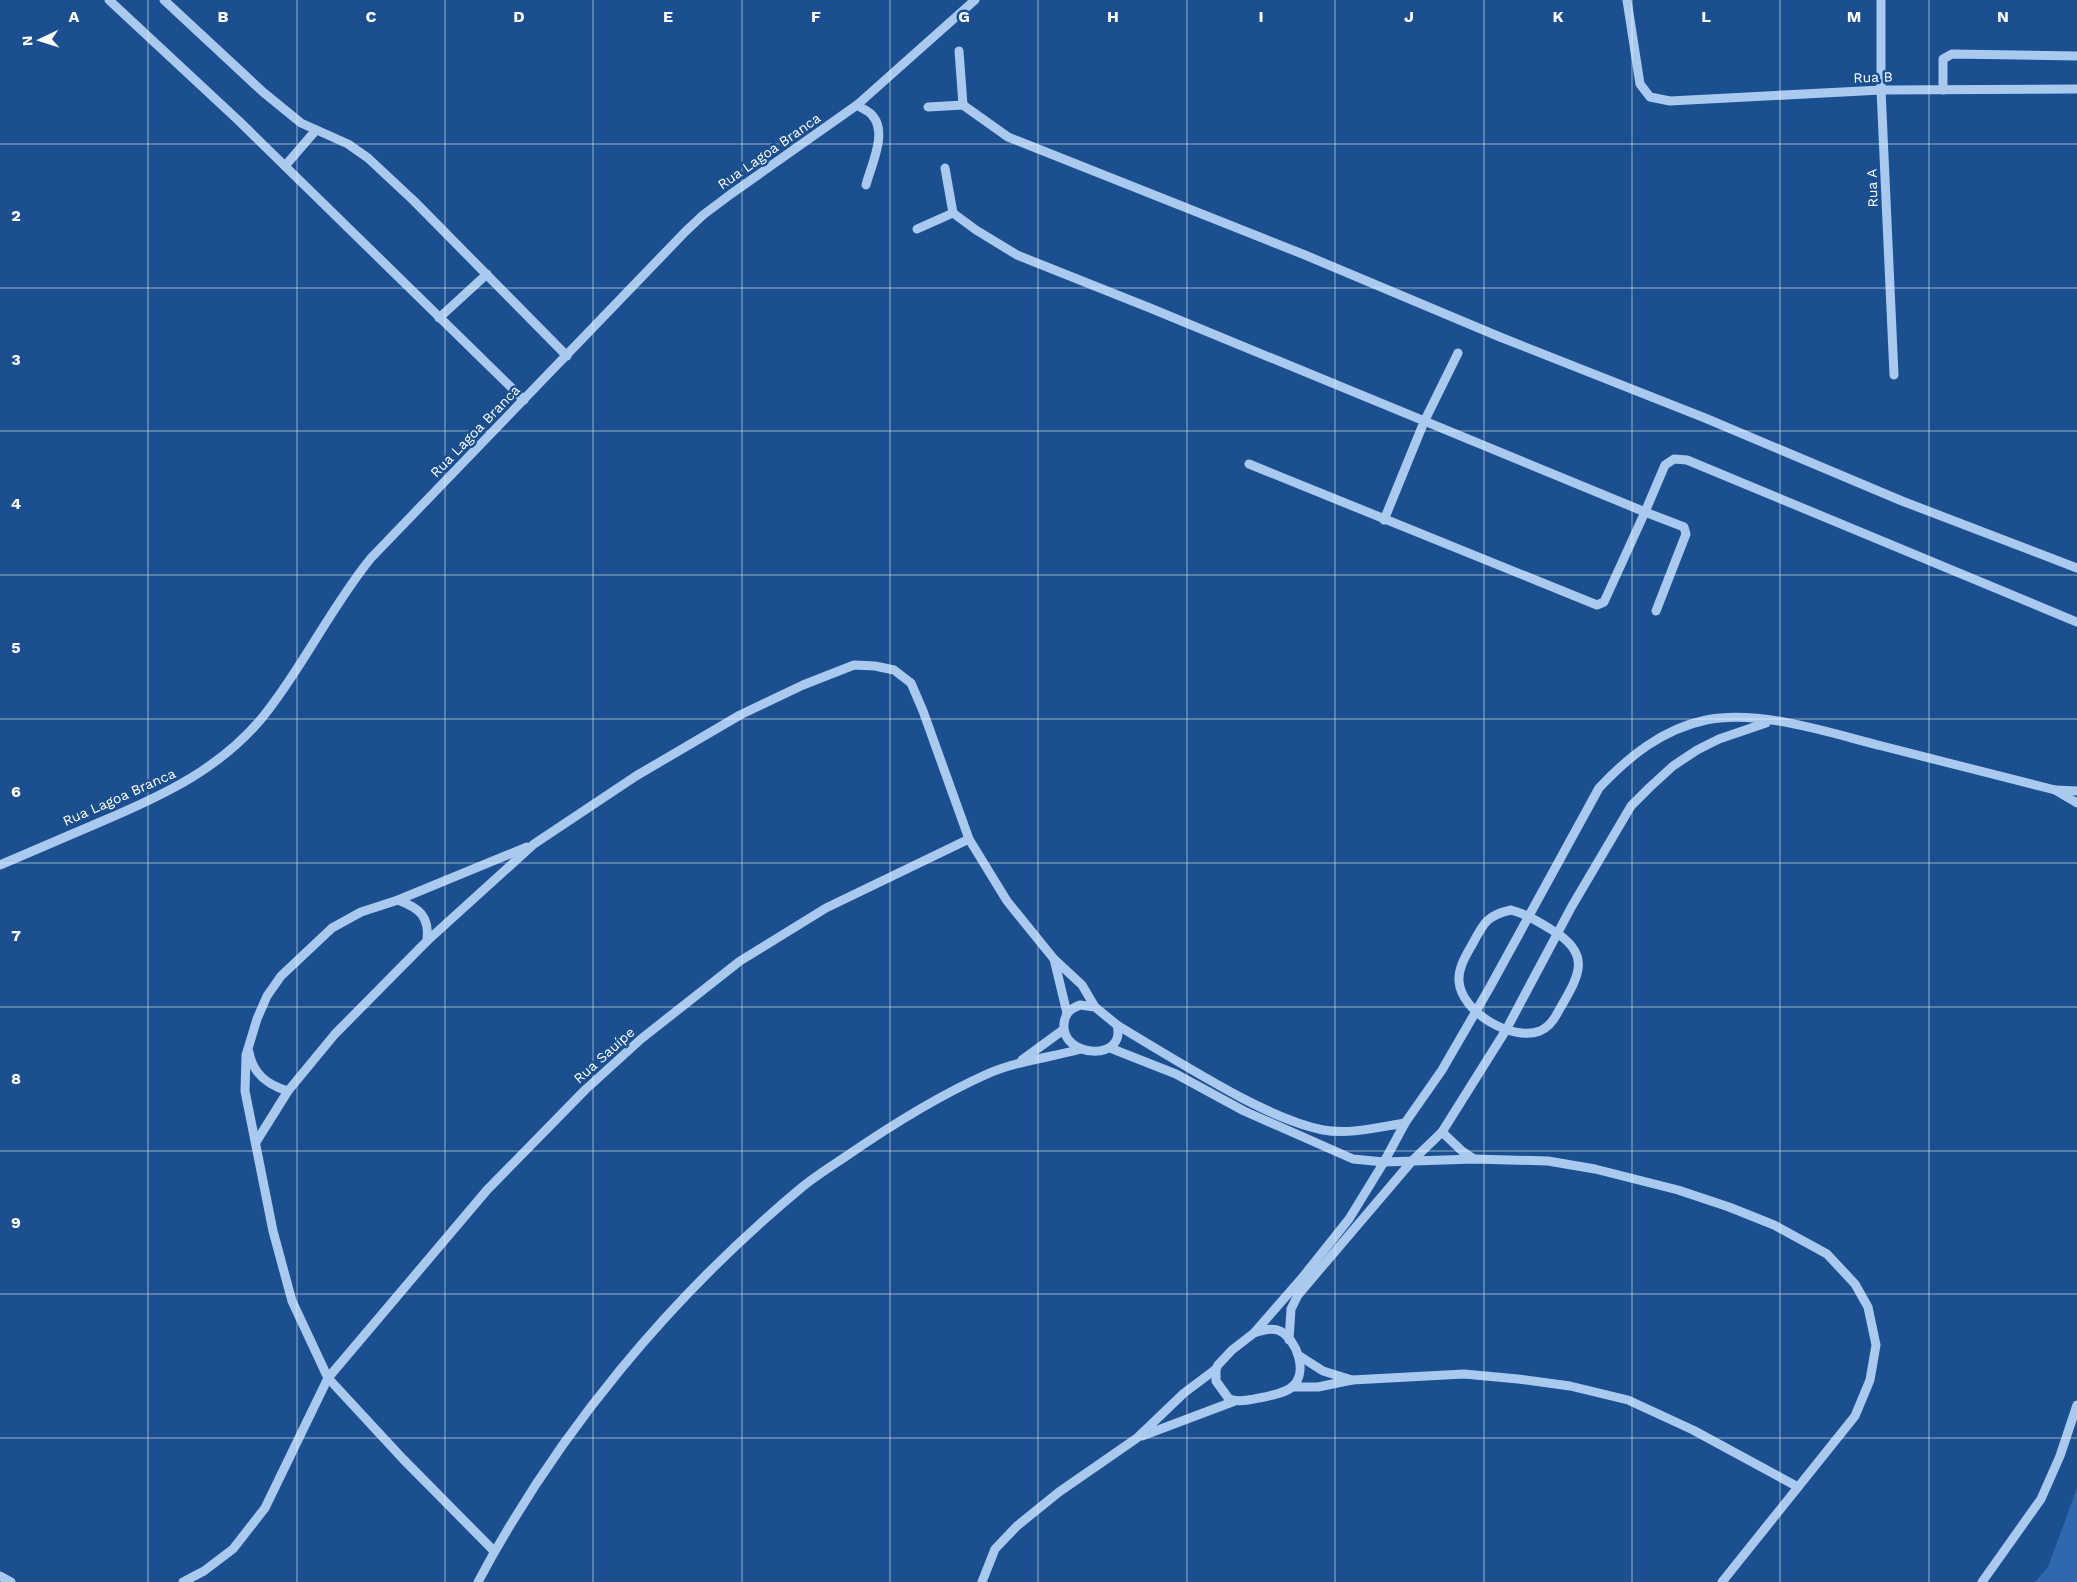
<svg xmlns="http://www.w3.org/2000/svg" width="2077" height="1582" viewBox="0 0 2077 1582" font-family="'Work Sans',sans-serif">
<rect width="100%" height="100%" fill="#1b4f8f"/>
<!-- green -->
<polygon fill="#2e69ad" points="2077,1488 2077,1582 2035,1582 2048,1567"/>
<g fill="none" stroke-linecap="round" stroke-linejoin="round">
<!-- minor -->
<g stroke="#a9c9ee" stroke-width="9">
<polyline points="109,0 239,121 524,400"/>
<polyline points="164,0 263,92 301,123 348,144 368,158 414,201 567,356"/>
<polyline points="1627,0 1640,84 1650,97 1670,101 1881,90 2077,89"/>
<polyline points="1881,0 1881,90 1894,375"/>
<polyline points="959,51 963,105"/>
<polyline points="1943,90 1943,59 1952,54 2077,56"/>
<path d="M857,105C861,108 867,110 871,114C889,131 871,165 866,185"/>
<polyline points="928,107 963,105 1008,137 1305,255 1500,337 1705,418 1902,501 2077,568"/>
<polyline points="285,166 316,130"/>
<polyline points="945,168 953,213 976,230 1017,255 1150,308 1645,512 1665,465 1674,459 1687,460 2077,622"/>
<polyline points="917,229 953,213"/>
<polyline points="439,318 487,274"/>
<polyline points="1249,464 1597,605 1604,602 1645,512 1684,527 1686,534 1656,611"/>
<polyline points="1384,520 1424,422 1458,353"/>
<polyline points="2055,790 2077,803"/>
<path d="M0,865C33,851 65,837 98,823C162,796 226,767 269,709C306,661 332,606 371,558L685,232L703,215L731,194L857,105L975,0"/>
<path d="M398,900C419,908 430,916 427,941"/>
<path d="M1511,910C1526,914 1539,922 1552,930C1594,955 1578,977 1558,1012C1554,1020 1549,1027 1540,1031C1512,1042 1461,1012 1459,981C1458,967 1467,954 1473,943C1484,922 1488,915 1511,910Z"/>
<polyline points="1054,959 1067,1013"/>
<path d="M1080,1005L1095,1007L1117,1025C1127,1062 1061,1058 1064,1024C1065,1013 1070,1009 1080,1005Z"/>
<path d="M1117,1025C1158,1050 1199,1075 1242,1098C1267,1111 1294,1124 1323,1130C1349,1135 1379,1127 1405,1123"/>
<polyline points="1110,1048 1176,1074 1244,1111 1353,1159 1384,1162 1474,1159 1548,1161 1595,1169 1678,1190 1729,1207 1774,1225 1827,1254 1855,1284 1868,1307 1876,1345 1870,1380 1855,1416 1722,1582"/>
<path d="M249,1052C253,1074 267,1085 288,1091"/>
<polyline points="1022,1060 1063,1030"/>
<polyline points="1442,1132 1462,1151 1474,1159"/>
<polyline points="256,1142 288,1091 335,1034 427,941 534,844 636,776 740,715 803,685 854,665 875,666 894,670 911,683 923,711 969,839 1007,901 1054,959 1082,985 1095,1007"/>
<path d="M1254,1333C1262,1330 1272,1327 1280,1331C1297,1340 1308,1372 1293,1386C1286,1393 1273,1395 1264,1397C1253,1399 1240,1403 1229,1399L1216,1381V1369L1218,1365L1232,1350L1254,1333L1302,1278L1349,1219L1384,1162L1405,1123L1442,1070L1490,987L1599,788C1629,756 1663,729 1706,720C1760,709 1830,733 1882,746C1940,761 1997,775 2055,790L2077,791"/>
<polyline points="1289,1340 1291,1309 1298,1295 1412,1161 1442,1132 1506,1030 1572,906 1631,806 1650,787 1673,766 1697,750 1719,739 1766,723"/>
<polyline points="1298,1355 1323,1371 1352,1380"/>
<polyline points="1292,1387 1318,1387 1352,1380 1464,1374 1518,1379 1570,1386 1628,1400 1693,1430 1798,1487"/>
<polyline points="1142,1436 1235,1401"/>
<polyline points="494,1551 403,1459 328,1378 292,1301 273,1231 245,1091 246,1055 257,1019 267,996 281,976 332,928 361,912 398,900 527,847"/>
<polyline points="0,1576 11,1582"/>
<polyline points="183,1582 204,1571 233,1549 265,1508 328,1378 487,1190 585,1090 641,1039 740,961 826,908 969,839"/>
<path d="M478,1582C558,1432 670,1297 801,1188C814,1177 830,1167 845,1157C890,1126 936,1097 985,1075C1015,1061 1049,1058 1081,1049"/>
<polyline points="982,1582 995,1549 1017,1526 1059,1492 1137,1438 1184,1393 1216,1369"/>
<polyline points="1982,1582 2041,1499 2060,1456 2077,1405"/>
</g>
</g>
<!-- grid -->
<path fill="none" stroke="#fff" stroke-width="1" stroke-opacity="0.55" d="M148,0V1582M297,0V1582M445,0V1582M593,0V1582M742,0V1582M890,0V1582M1038,0V1582M1187,0V1582M1335,0V1582M1484,0V1582M1632,0V1582M1780,0V1582M1929,0V1582M0,144H2077M0,288H2077M0,431H2077M0,575H2077M0,719H2077M0,863H2077M0,1007H2077M0,1151H2077M0,1294H2077M0,1438H2077"/>
<g text-anchor="middle" dominant-baseline="central" stroke-width="5" stroke-linejoin="round" paint-order="stroke">
<!-- street labels -->
<g font-size="14" fill="#fff" stroke="#1b4f8f">
<text transform="translate(1873 77) rotate(-2)">Rua B</text>
<text transform="translate(769 151) rotate(-35)">Rua Lagoa Branca</text>
<text transform="translate(1872 188) rotate(-92)">Rua A</text>
<text transform="translate(475 431) rotate(-46)">Rua Lagoa Branca</text>
<text transform="translate(119 797) rotate(-24)">Rua Lagoa Branca</text>
<text transform="translate(604 1055) rotate(-42)">Rua Sauípe</text>
</g>
</g>
<g font-size="16" text-anchor="middle" font-weight="bold" fill="#fff" stroke="#1b4f8f" stroke-width="5" stroke-linejoin="round" paint-order="stroke">
<text x="74" y="22">A</text>
<text x="223" y="22">B</text>
<text x="371" y="22">C</text>
<text x="519" y="22">D</text>
<text x="668" y="22">E</text>
<text x="816" y="22">F</text>
<text x="964" y="22">G</text>
<text x="1113" y="22">H</text>
<text x="1261" y="22">I</text>
<text x="1409" y="22">J</text>
<text x="1558" y="22">K</text>
<text x="1706" y="22">L</text>
<text x="1854" y="22">M</text>
<text x="2003" y="22">N</text>
<text x="16" y="221">2</text>
<text x="16" y="365">3</text>
<text x="16" y="509">4</text>
<text x="16" y="653">5</text>
<text x="16" y="797">6</text>
<text x="16" y="941">7</text>
<text x="16" y="1084">8</text>
<text x="16" y="1228">9</text>
</g>
<!-- north arrow -->
<g transform="translate(40 40) rotate(266)" stroke="#1b4f8f" stroke-width="4" paint-order="stroke">
<path d="M0-4L9 19L0 12L-9 19Z" fill="#ffffff"/>
<text y="-8" font-size="14" font-weight="bold" text-anchor="middle" fill="#ffffff">N</text>
</g>
</svg>
